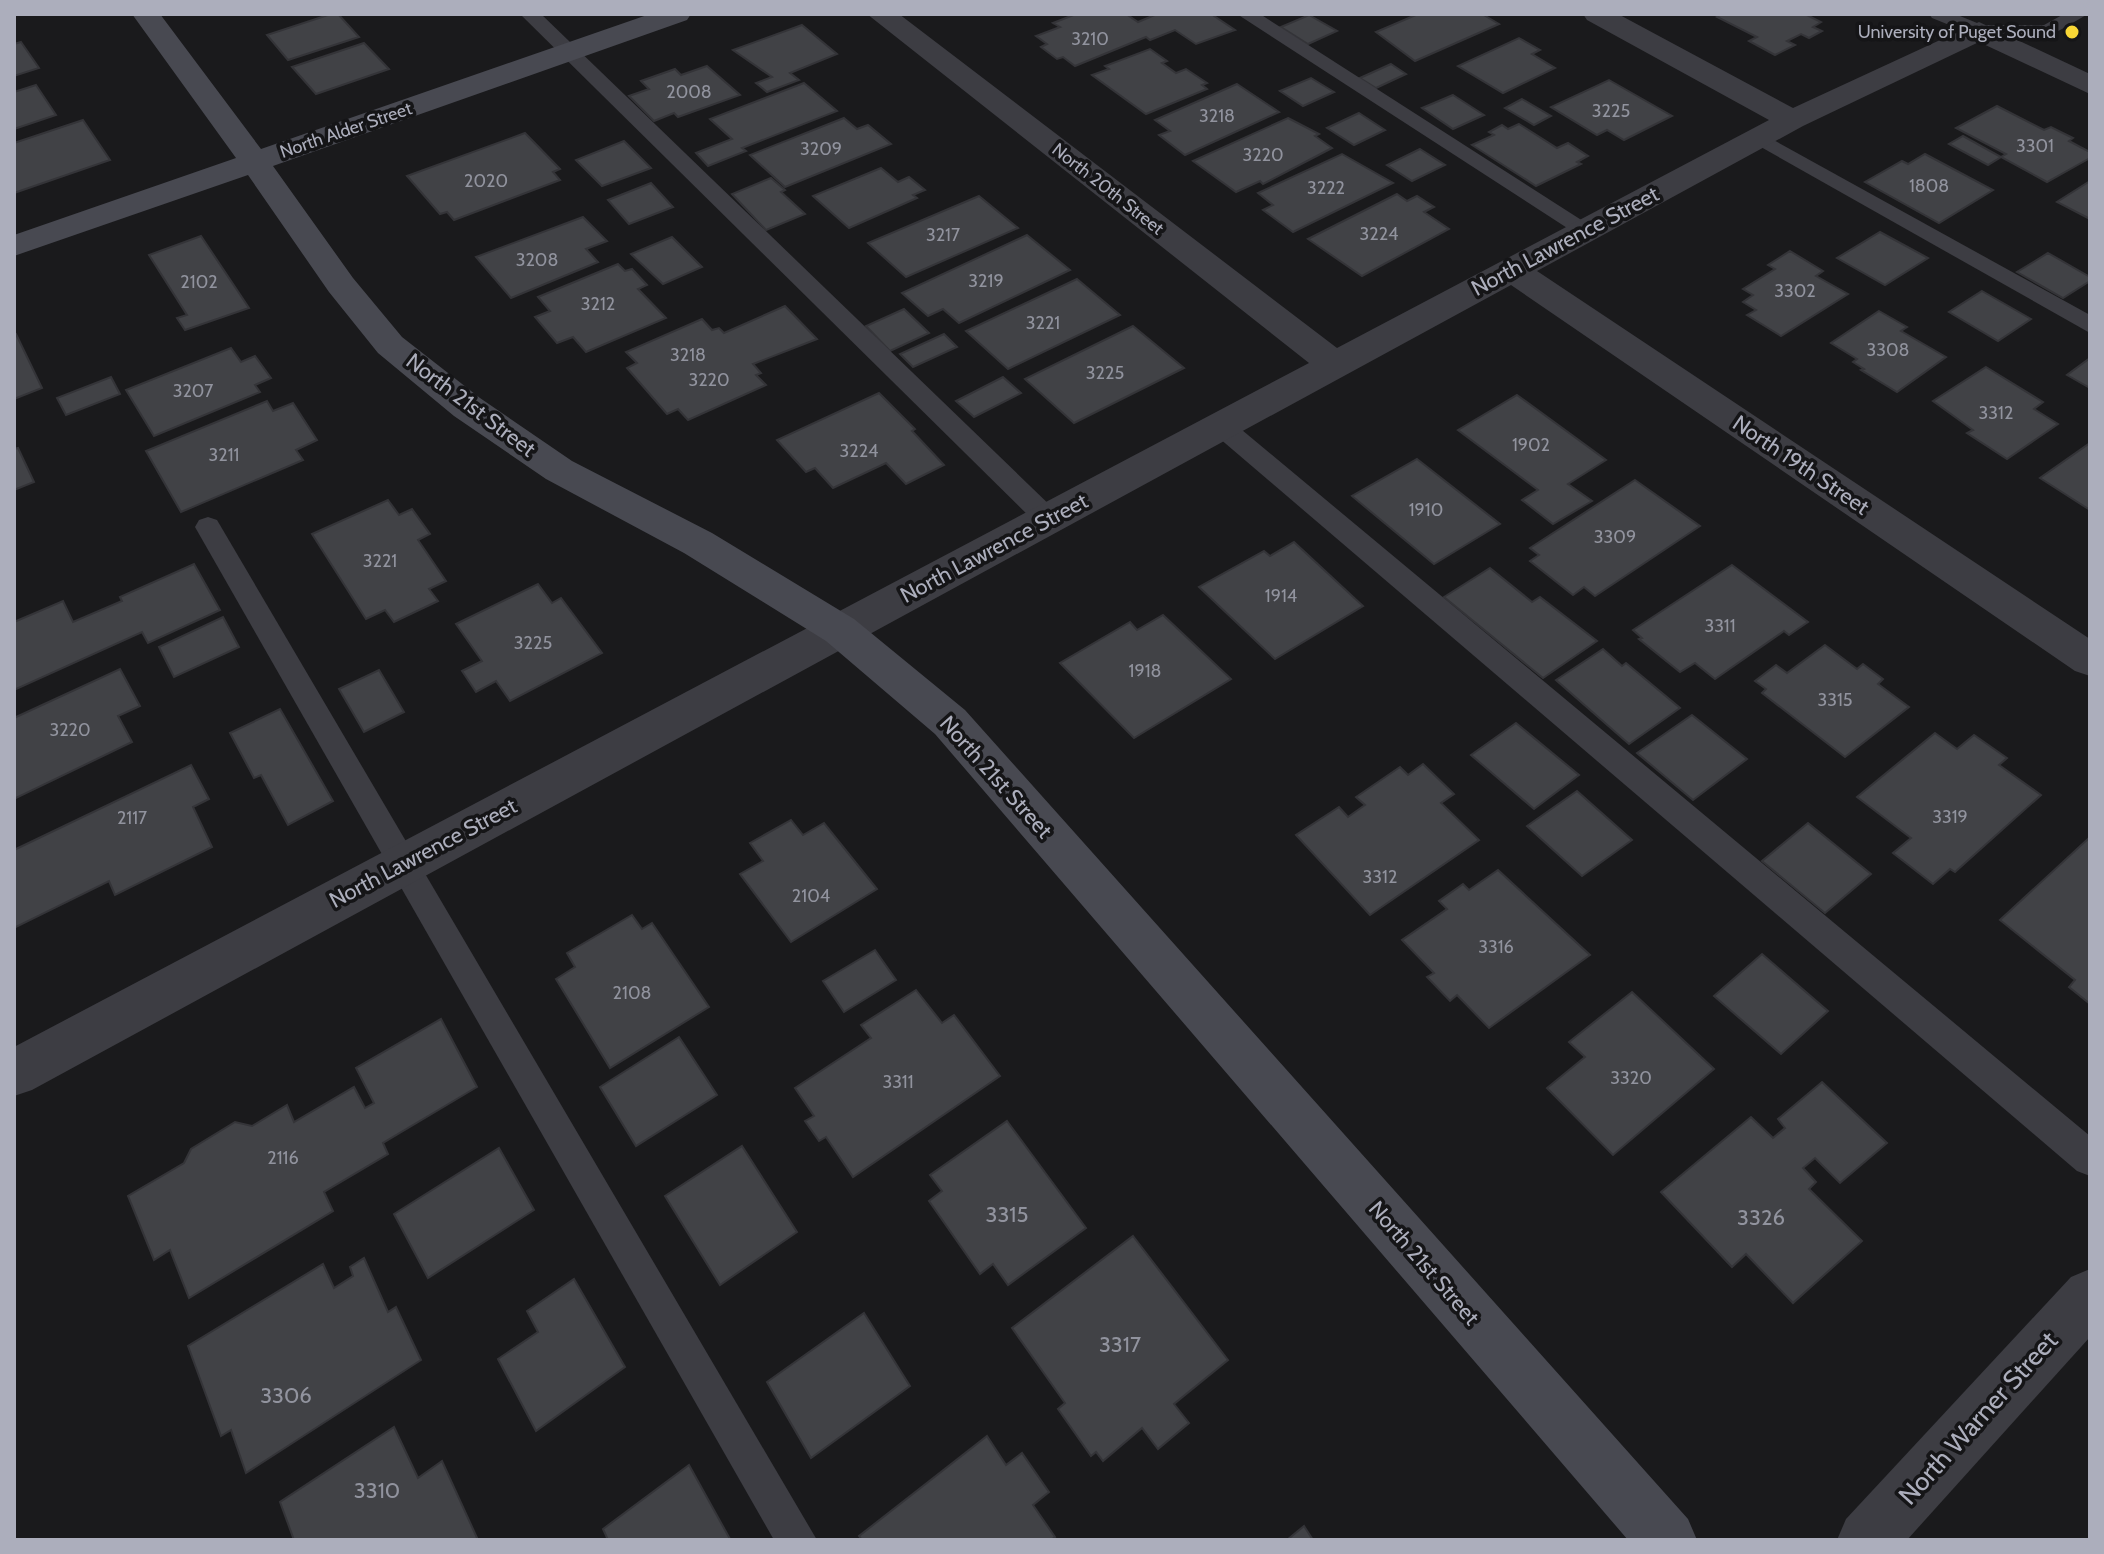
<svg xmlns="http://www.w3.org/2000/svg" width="2104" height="1554" viewBox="0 0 2104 1554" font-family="Cabin,sans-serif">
<rect width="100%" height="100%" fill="#1a1a1c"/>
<!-- building -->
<g fill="#414246" stroke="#343438" stroke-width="2">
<polygon points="331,14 338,14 359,37 288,60 267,35"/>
<polygon points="1076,14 1126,14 1138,22 1157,14 1211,14 1235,30 1196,44 1175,30 1150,40 1146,37 1075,66 1063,57 1057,59 1041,47 1047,44 1036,36 1060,27 1053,23"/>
<polygon points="1418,14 1482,14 1499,24 1415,61 1376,32"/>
<polygon points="1722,14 1805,14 1821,22 1813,27 1822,31 1809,38 1801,34 1787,41 1795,45 1775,55 1749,41 1757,37 1717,17"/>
<polygon points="1309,15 1337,31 1308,44 1281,27"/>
<polygon points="802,25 837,54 790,73 799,80 767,92 756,83 772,77 733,50"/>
<polygon points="1519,38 1540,50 1532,54 1555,68 1503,93 1458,66"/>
<polygon points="21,42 39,68 14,76 14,44"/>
<polygon points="364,43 389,69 316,94 292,67"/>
<polygon points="1150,49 1167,61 1162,63 1176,73 1186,69 1207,83 1202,85 1207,89 1146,114 1092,75 1109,69 1105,66"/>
<polygon points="1391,64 1406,74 1376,88 1360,78"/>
<polygon points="707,66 740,95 678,117 674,113 654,121 629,96 649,89 641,81 675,69 681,75"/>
<polygon points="1311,78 1334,92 1303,106 1280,91"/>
<polygon points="1609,80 1672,116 1624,140 1607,130 1597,135 1551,107"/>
<polygon points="804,83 837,111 742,148 746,151 708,166 696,153 732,139 710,119"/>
<polygon points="1237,84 1279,112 1185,155 1159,135 1170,131 1155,120"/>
<polygon points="36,85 56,115 14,129 14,92"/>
<polygon points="1453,95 1484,115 1453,129 1422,108"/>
<polygon points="1522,99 1551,116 1534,125 1505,108"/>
<polygon points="1997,106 2044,130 2051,127 2073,138 2069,141 2090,152 2090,158 2047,182 2001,157 2006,154 1956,128"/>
<polygon points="1359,113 1385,130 1354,145 1327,128"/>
<polygon points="844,118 857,129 868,125 891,144 785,187 750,155"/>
<polygon points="1288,118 1319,134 1315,136 1332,148 1263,184 1260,181 1236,192 1193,161"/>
<polygon points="83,120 110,160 14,193 14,143"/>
<polygon points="1519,124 1557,148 1568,143 1588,156 1577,162 1581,164 1536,186 1472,145 1494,135 1489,132 1502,125 1508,129"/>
<polygon points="525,133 560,169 553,172 560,180 454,220 447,212 440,214 407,176"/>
<polygon points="1963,136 2001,157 1988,165 1949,144"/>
<polygon points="624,141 651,168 602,186 576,160"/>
<polygon points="1420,149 1445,165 1412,181 1387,165"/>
<polygon points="1342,154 1393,183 1293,232 1263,210 1273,205 1258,193"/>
<polygon points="1925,154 1993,190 1939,223 1865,182 1902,161 1908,164"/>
<polygon points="881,168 898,182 909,177 925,190 913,195 917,198 849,228 813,196"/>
<polygon points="771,178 785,190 781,192 805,214 766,230 732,194"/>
<polygon points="2090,181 2090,219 2057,202"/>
<polygon points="651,183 673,207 629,224 608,200"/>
<polygon points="1397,194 1407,201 1417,196 1434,207 1424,212 1449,229 1362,276 1308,239"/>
<polygon points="979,196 1018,228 906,277 868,243"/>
<polygon points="583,217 607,241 586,249 598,262 511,298 476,257"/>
<polygon points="1880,232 1928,258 1885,285 1837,258"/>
<polygon points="1027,235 1070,270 959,323 943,309 928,316 902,293"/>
<polygon points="201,236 249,308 185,330 177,318 187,315 149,255"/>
<polygon points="672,237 702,267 663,284 631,254"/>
<polygon points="1790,251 1823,271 1816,276 1848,294 1781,336 1747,315 1756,310 1743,302 1753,295 1743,289 1775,269 1768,265"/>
<polygon points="2048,253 2090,277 2090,281 2063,298 2017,272"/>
<polygon points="618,264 625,271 632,269 647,285 638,289 666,318 586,352 573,337 557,343 535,317 550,311 538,297"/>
<polygon points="1077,279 1120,315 1008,369 966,331"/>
<polygon points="1982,291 2031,319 1998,341 1949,312"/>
<polygon points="785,306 817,339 753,364 761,373 756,375 766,385 688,420 678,409 667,414 627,368 637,363 626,352 702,319 712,330 719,328 724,333"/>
<polygon points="904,309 929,333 890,351 866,326"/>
<polygon points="1879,311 1907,327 1901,331 1946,357 1897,392 1861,370 1864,369 1853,362 1857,359 1831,343"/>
<polygon points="1133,326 1184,368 1074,423 1025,379"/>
<polygon points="16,334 42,388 14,399 14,335"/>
<polygon points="944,334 957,347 913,367 900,354"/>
<polygon points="231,348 241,362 255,356 271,378 255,385 260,392 154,436 126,390"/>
<polygon points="2090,358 2090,388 2067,375"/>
<polygon points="1986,367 2043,402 2034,409 2058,424 2007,459 1967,433 1973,430 1933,401"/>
<polygon points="111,377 120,394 66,415 57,398"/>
<polygon points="1003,377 1021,393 974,417 956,401"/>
<polygon points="879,393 915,429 912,431 944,465 906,484 886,463 833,488 815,468 806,472 777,440"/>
<polygon points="1517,395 1606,460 1568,484 1592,501 1553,524 1522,500 1538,490 1458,430"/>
<polygon points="267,401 273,411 293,403 317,440 296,450 303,460 181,512 146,451"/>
<polygon points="2090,443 2090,510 2040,478"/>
<polygon points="18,448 34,482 14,490 14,449"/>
<polygon points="1417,459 1500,524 1434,564 1352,496"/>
<polygon points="1635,480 1700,526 1595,596 1584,587 1573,595 1530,561 1539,555 1530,548"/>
<polygon points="388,500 399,515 412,509 430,534 418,540 446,581 429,589 438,601 394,622 385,610 366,619 312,534"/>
<polygon points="1294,542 1363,606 1275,659 1199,587 1264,551 1270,556"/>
<polygon points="194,564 220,610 148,643 142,632 14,690 14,622 63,601 73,622 122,601 120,597"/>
<polygon points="1732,565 1808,622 1789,635 1784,631 1715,679 1695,663 1680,672 1639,639 1642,638 1633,630"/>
<polygon points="1490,568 1532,602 1540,597 1597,641 1543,678 1444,597"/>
<polygon points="538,584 552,603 561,598 602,653 510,701 496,681 476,692 462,671 482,661 456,624"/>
<polygon points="1163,615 1231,679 1134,738 1060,663 1130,622 1137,630"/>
<polygon points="223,617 239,647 174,677 159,647"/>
<polygon points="1825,645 1857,669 1863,664 1883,679 1878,684 1909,707 1845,757 1762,693 1766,689 1755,681 1776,665 1787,673"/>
<polygon points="1603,649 1622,666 1626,663 1680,708 1629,744 1556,680"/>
<polygon points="120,669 140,706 118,716 132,742 14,799 14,718"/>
<polygon points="379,670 404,712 364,732 339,689"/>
<polygon points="280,709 333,801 288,825 261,775 254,778 230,733"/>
<polygon points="1692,715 1747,759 1693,800 1637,753"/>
<polygon points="1516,723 1579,775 1534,809 1471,755"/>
<polygon points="1935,733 1957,749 1974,735 2007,758 1999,765 2041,795 1955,872 1950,869 1933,884 1893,853 1911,838 1857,797"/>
<polygon points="1423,764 1454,794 1441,803 1479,840 1370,915 1296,835 1339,807 1348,817 1365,805 1356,797 1400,767 1408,775"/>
<polygon points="191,765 209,799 193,807 212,847 115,895 109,881 14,928 14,850"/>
<polygon points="1577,791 1632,840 1582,876 1527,826"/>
<polygon points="791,820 803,835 824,823 877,889 791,942 740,874 763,861 750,843"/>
<polygon points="1808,823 1871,874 1825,913 1762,861"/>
<polygon points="2090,837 2090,1004 2069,987 2075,980 2000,920"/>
<polygon points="1498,870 1590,955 1489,1028 1457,995 1450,1001 1427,977 1434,973 1402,940 1447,909 1439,901 1463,884 1469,890"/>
<polygon points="632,915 642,929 652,923 709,1007 610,1068 556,979 575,967 567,953"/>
<polygon points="875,950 896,980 844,1012 823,981"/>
<polygon points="1762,954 1828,1011 1781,1054 1714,996"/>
<polygon points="916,990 942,1023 954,1015 1000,1076 853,1177 826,1137 819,1141 805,1121 814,1116 795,1088 871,1038 861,1025"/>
<polygon points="1632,992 1714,1069 1613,1155 1547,1088 1585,1057 1569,1042"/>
<polygon points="441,1019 477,1087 383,1143 388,1154 324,1192 333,1211 189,1298 170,1250 154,1260 128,1196 184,1163 191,1149 235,1122 252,1126 287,1105 294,1122 354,1087 365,1108 374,1103 356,1068"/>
<polygon points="679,1037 717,1095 636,1146 600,1087"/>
<polygon points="1822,1082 1887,1143 1840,1183 1815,1158 1803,1168 1816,1182 1809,1189 1862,1241 1793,1303 1746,1254 1732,1267 1661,1192 1751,1117 1773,1138 1785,1128 1778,1119"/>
<polygon points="1007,1121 1086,1228 1008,1285 993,1264 980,1274 929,1201 942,1191 930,1175"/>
<polygon points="742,1146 797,1232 720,1285 665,1196"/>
<polygon points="499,1148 534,1210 428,1278 394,1214"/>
<polygon points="1133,1236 1228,1360 1174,1404 1189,1423 1158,1449 1142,1428 1103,1461 1096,1452 1091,1456 1058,1409 1065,1403 1012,1328"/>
<polygon points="364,1258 388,1312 396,1307 421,1360 246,1473 231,1430 221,1436 188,1346 323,1264 334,1288 353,1276 350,1267"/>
<polygon points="574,1279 625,1367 536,1431 498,1359 538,1332 527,1311"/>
<polygon points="864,1313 910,1386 811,1458 767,1382"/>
<polygon points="394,1427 418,1478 442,1461 478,1540 294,1540 280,1502"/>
<polygon points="987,1436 1006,1465 1022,1453 1049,1492 1033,1505 1055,1537 1051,1540 862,1540 859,1536"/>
<polygon points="689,1465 730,1539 608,1540 603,1529"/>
<polygon points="1304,1526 1313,1540 1287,1540"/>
</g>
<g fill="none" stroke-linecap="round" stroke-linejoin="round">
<!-- lane -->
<g fill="#3d3d43" fill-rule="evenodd">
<polygon points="520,14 541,14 1057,512 1061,519 1057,526 1048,528 1039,526"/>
<polygon points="1237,14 1260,14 1597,230 1586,237 1578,235"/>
<polygon points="1929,14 1955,14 1982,25 2044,25 2064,14 2088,14 2048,37 1979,37 1932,18"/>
<polygon points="1759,132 2090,315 2090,333 1752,142 1749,138"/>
<polygon points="1221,417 1230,420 2090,1136 2090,1176 2077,1171 1212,432 1208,426 1212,420"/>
<polygon points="208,517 217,520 817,1540 774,1540 195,527 199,520"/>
</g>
<!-- street -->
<g fill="#3d3d43" fill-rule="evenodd">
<polygon points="867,14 899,14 1337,348 1769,120 1587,20 1583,14 1618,14 1793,108 1979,22 2090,74 2090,94 1979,42 1803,126 1537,271 2090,639 2090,676 2075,671 1511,285 32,1090 14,1096 14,1047 1309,363"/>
<polygon points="2090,1269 2090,1337 1907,1540 1837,1540 1846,1519 2071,1277"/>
</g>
<!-- secondary -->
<polygon fill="#484951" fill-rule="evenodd" points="132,14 160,14 261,149 650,14 691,14 687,20 273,166 353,278 402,337 480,398 572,461 712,533 854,619 965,710 1688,1519 1697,1540 1628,1540 935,734 826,641 684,553 546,479 454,416 378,353 329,292 248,175 14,256 14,235 236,158"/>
</g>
<!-- markers -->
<circle fill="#f8d636" stroke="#151517" stroke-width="3" cx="2072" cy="32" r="8"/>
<g text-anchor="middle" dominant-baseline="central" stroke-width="7" stroke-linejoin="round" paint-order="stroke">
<!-- far-poi labels -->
<g font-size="18" fill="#acaebc" stroke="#151517" text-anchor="end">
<text x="2056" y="32">University of Puget Sound</text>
</g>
<!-- number labels -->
<g font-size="18" fill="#91939e">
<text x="1090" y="39">3210</text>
<text x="689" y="92">2008</text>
<text x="1611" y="111">3225</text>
<text x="1217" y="116">3218</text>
<text x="2035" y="146">3301</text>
<text x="821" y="149">3209</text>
<text x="1263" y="155">3220</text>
<text x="486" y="181">2020</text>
<text x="1929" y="186">1808</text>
<text x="1326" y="188">3222</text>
<text x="1379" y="234">3224</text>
<text x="943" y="235">3217</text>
<text x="537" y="260">3208</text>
<text x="986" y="281">3219</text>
<text x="199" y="282">2102</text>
<text x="1795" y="291">3302</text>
<text x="598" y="304">3212</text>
<text x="1043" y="323">3221</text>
<text x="1888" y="350">3308</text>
<text x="688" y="355">3218</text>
<text x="1105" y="373">3225</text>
<text x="709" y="380">3220</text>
<text x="193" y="391">3207</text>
<text x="1996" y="413">3312</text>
<text x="1531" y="445">1902</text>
<text x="859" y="451">3224</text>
<text x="224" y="455">3211</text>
<text x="1426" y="510">1910</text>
<text x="1615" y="537">3309</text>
<text x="380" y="561">3221</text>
<text x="1281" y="596">1914</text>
<text x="1720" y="626">3311</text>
<text x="533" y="643">3225</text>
<text x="1145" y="671">1918</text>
<text x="1835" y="700">3315</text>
<text x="70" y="730">3220</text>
<text x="1950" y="817">3319</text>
<text x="132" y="818">2117</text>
<text x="1380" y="877">3312</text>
<text x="811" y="896">2104</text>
<text x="1496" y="947">3316</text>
<text x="632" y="993">2108</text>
<text x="1631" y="1078">3320</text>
<text x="898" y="1082">3311</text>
<text x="283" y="1158">2116</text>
</g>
<!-- far-street labels -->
<g font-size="18" fill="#acaebc" stroke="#151517">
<text transform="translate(346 130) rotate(-19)">North Alder Street</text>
<text transform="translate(1108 189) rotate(38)">North 20th Street</text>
</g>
<!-- street labels -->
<g font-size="22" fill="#acaebc" stroke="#151517">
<text transform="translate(1565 241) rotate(-28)">North Lawrence Street</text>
<text transform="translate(471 405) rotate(37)">North 21st Street</text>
<text transform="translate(1801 465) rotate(34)">North 19th Street</text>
<text transform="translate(994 548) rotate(-28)">North Lawrence Street</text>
<text transform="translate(996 777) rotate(48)">North 21st Street</text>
<text transform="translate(423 853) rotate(-28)">North Lawrence Street</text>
<text transform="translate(1424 1263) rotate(49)">North 21st Street</text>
</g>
<!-- near-number labels -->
<g font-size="22" fill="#91939e">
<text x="1007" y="1214">3315</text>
<text x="1761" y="1217">3326</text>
<text x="1120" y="1344">3317</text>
<text x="286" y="1395">3306</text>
<text x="377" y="1490">3310</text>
</g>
<!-- near-street labels -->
<g font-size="26" fill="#acaebc" stroke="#151517">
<text transform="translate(1978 1418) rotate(-48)">North Warner Street</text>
</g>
</g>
<!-- border -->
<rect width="2104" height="1554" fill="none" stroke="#acaebc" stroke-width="32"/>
</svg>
